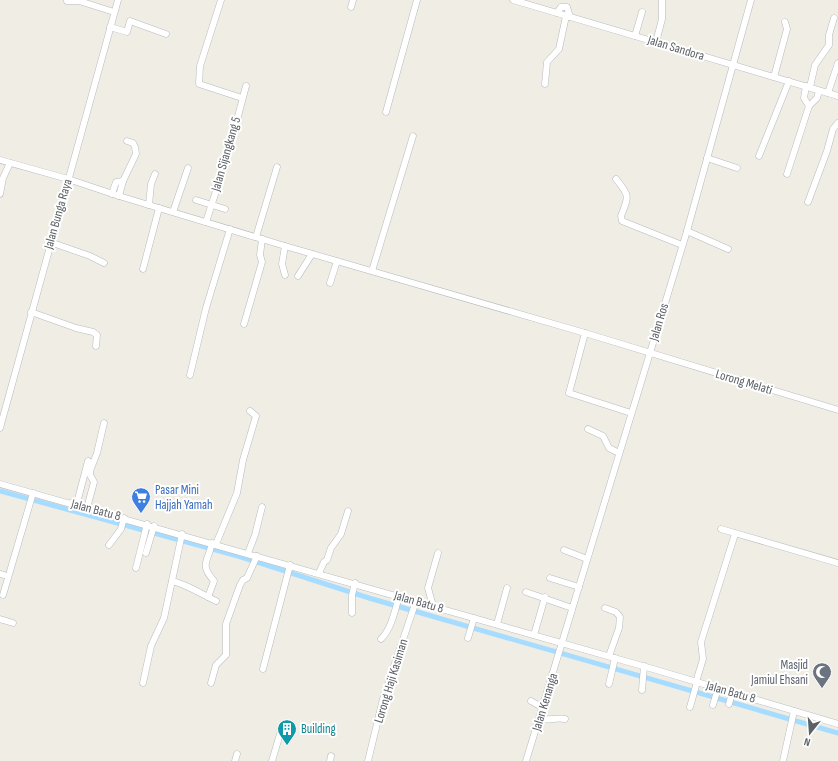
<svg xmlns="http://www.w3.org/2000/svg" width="838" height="761" viewBox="0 0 838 761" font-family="'Sofia Sans Condensed',sans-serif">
<rect width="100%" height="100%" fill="#f0ede5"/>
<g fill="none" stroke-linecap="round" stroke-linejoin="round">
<!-- canal -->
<polyline stroke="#a6dcff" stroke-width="5" points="0,491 238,556 369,598 838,733"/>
<defs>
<g id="minor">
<polyline points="221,0 200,66 199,84 242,98"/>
<polyline points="513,0 838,96"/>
<polyline points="67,1 79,1 114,12"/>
<polyline points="351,7 353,0"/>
<polyline points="557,13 561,7 567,7 570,17"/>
<polyline points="110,27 127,32 130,21 166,34"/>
<polyline points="635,36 642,12"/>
<polyline points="656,42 662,19 662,0"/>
<polyline points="774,77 787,29 785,22"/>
<polyline points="545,84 547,62 559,49 566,16"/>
<polyline points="806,86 804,98 809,106"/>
<polyline points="810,87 815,65 829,45 829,35 834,18"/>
<polyline points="828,93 838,63"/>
<polyline points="386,112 417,0"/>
<polyline points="759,156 789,81"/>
<polyline points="707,158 737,168"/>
<polyline points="0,160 68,179 119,196 285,246 585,333 838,410"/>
<polyline points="787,174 809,106 817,98 819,91"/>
<path d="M616,179C630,196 629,196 621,216L622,221L682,245"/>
<polyline points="0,194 3,178 10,163"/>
<polyline points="112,194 116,182 123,181"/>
<polyline points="119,196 123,181 136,154 135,147 133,143 127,141"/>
<polyline points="196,200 225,209"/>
<polyline points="808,202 827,151 833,129 838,123"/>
<polyline points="149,205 151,184 155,174"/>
<polyline points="173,212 188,168"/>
<polyline points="206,222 228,154 246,86"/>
<polyline points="687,231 728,249"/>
<polyline points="256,237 277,167"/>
<polyline points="50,242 90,256 104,263"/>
<polyline points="285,246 282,264 285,275"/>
<polyline points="143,269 159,208"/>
<polyline points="372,271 413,136"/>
<polyline points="298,276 312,254"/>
<polyline points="330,283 337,261"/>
<polyline points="31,312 76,328 93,332 97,335 96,346"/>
<polyline points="244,324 262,262 260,255 262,239"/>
<polyline points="585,333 569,393 631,413"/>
<polyline points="190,375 206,308 230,229"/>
<polyline points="0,428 118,0"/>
<polyline points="588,429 603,436 609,448 619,453"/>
<polyline points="0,484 653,669 838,724"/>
<polyline points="71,503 78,499 88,461"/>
<polyline points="87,508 94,482 90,475 90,471 97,453 104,423"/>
<polyline points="721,529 838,563"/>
<polyline points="216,544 237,493 243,460 256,416 250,411"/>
<polyline points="109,545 121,529 124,518"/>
<polyline points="564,550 587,559"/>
<polyline points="146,553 154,526"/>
<polyline points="248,553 255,535 262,507"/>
<polyline points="136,568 147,524"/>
<polyline points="319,573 324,562 327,560 331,548 341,534 348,511"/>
<polyline points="0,574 4,575"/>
<polyline points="550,578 579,587"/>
<path d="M172,581C186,584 203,595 216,601"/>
<polyline points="526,592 572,608"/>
<polyline points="3,595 33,493"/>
<path d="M208,597L214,581C199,564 208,562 212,543"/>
<polyline points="433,606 428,588 438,553"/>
<polyline points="605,608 616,612 620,617 619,628 609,656"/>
<polyline points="352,613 352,595 355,583"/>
<polyline points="0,619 13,623"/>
<polyline points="497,624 507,588"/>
<polyline points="534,635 545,597"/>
<polyline points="468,638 474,618"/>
<path d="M381,639C392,628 395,610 399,596"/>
<polyline points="263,669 290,565"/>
<polyline points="696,682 703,659 701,642 735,534"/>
<polyline points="143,683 151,646 164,618 182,534"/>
<polyline points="211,683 216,665 226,655 226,624 240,585 243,580 247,578 257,556"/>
<polyline points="609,684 615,658"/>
<polyline points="642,690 644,666"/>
<polyline points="531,701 543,708"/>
<polyline points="729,704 732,693"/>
<polyline points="713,705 718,688"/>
<polyline points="690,707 697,682"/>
<path d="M540,719C549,721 556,717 565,719"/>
<polyline points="235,761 237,754"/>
<polyline points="272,761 280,734"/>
<polyline points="330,761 331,756"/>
<polyline points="368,761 383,699 416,601"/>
<polyline points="526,761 687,231 751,0"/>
<polyline points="783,761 794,711"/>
</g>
</defs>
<!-- minor casing -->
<use href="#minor" stroke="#b7bbbf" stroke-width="7"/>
<!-- minor -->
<use href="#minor" stroke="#fff" stroke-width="6"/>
</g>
<!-- icons -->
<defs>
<symbol id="supermarket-pin" viewBox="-11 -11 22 30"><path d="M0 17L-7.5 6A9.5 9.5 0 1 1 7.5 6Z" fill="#3f7fe0" stroke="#fff"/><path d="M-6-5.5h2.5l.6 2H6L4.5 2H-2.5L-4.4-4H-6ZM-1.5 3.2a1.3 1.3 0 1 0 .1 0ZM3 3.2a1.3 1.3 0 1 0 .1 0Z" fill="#fff"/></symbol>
<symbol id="mosque-pin" viewBox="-11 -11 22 30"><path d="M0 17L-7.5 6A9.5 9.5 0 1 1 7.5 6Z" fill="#6b7280" stroke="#fff"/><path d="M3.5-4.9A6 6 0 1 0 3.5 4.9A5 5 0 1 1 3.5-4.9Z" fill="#fff"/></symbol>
<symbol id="building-pin" viewBox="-11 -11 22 30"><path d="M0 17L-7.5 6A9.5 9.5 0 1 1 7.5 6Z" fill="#0f9aa8" stroke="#fff"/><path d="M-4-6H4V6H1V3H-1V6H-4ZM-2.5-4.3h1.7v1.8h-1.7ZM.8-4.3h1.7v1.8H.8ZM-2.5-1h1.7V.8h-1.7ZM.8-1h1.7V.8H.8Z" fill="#fff"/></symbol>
</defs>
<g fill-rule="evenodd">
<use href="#supermarket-pin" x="130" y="486" width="22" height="30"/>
<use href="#mosque-pin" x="811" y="661" width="22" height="30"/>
<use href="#building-pin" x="276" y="718" width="22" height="30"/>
</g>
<g text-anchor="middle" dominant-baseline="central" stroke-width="4" stroke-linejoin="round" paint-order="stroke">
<!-- street labels -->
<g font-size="13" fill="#5c6166" stroke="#fff">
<text transform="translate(676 48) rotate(17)">Jalan Sandora</text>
<text transform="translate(226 154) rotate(-74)">Jalan Sijangkang 5</text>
<text transform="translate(58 214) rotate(-74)">Jalan Bunga Raya</text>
<text transform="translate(659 322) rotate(-73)">Jalan Ros</text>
<text transform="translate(744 382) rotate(17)">Lorong Melati</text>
<text transform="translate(96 510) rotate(15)">Jalan Batu 8</text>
<text transform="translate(419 602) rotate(16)">Jalan Batu 8</text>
<text transform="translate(391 681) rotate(-73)">Lorong Haji Kasiman</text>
<text transform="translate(731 692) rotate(16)">Jalan Batu 8</text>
<text transform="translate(545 702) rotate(-73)">Jalan Kenanga</text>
</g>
<!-- shop labels -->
<g font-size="13" fill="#366cbe" stroke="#fff" text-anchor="start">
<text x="155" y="490">Pasar Mini<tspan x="155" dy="15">Hajjah Yamah</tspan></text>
</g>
<!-- worship labels -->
<g font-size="13" fill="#5b616d" stroke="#fff" text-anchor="end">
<text x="808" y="665">Masjid<tspan x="808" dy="15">Jamiul Ehsani</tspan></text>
</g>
<!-- culture labels -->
<g font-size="13" fill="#0d838f" stroke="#fff" text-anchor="start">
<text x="301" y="729">Building</text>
</g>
</g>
<!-- north arrow -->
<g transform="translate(810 733) rotate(197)" stroke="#ffffff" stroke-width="3" paint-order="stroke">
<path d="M0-3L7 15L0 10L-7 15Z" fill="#5c6166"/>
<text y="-6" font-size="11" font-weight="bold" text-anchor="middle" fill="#5c6166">N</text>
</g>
</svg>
